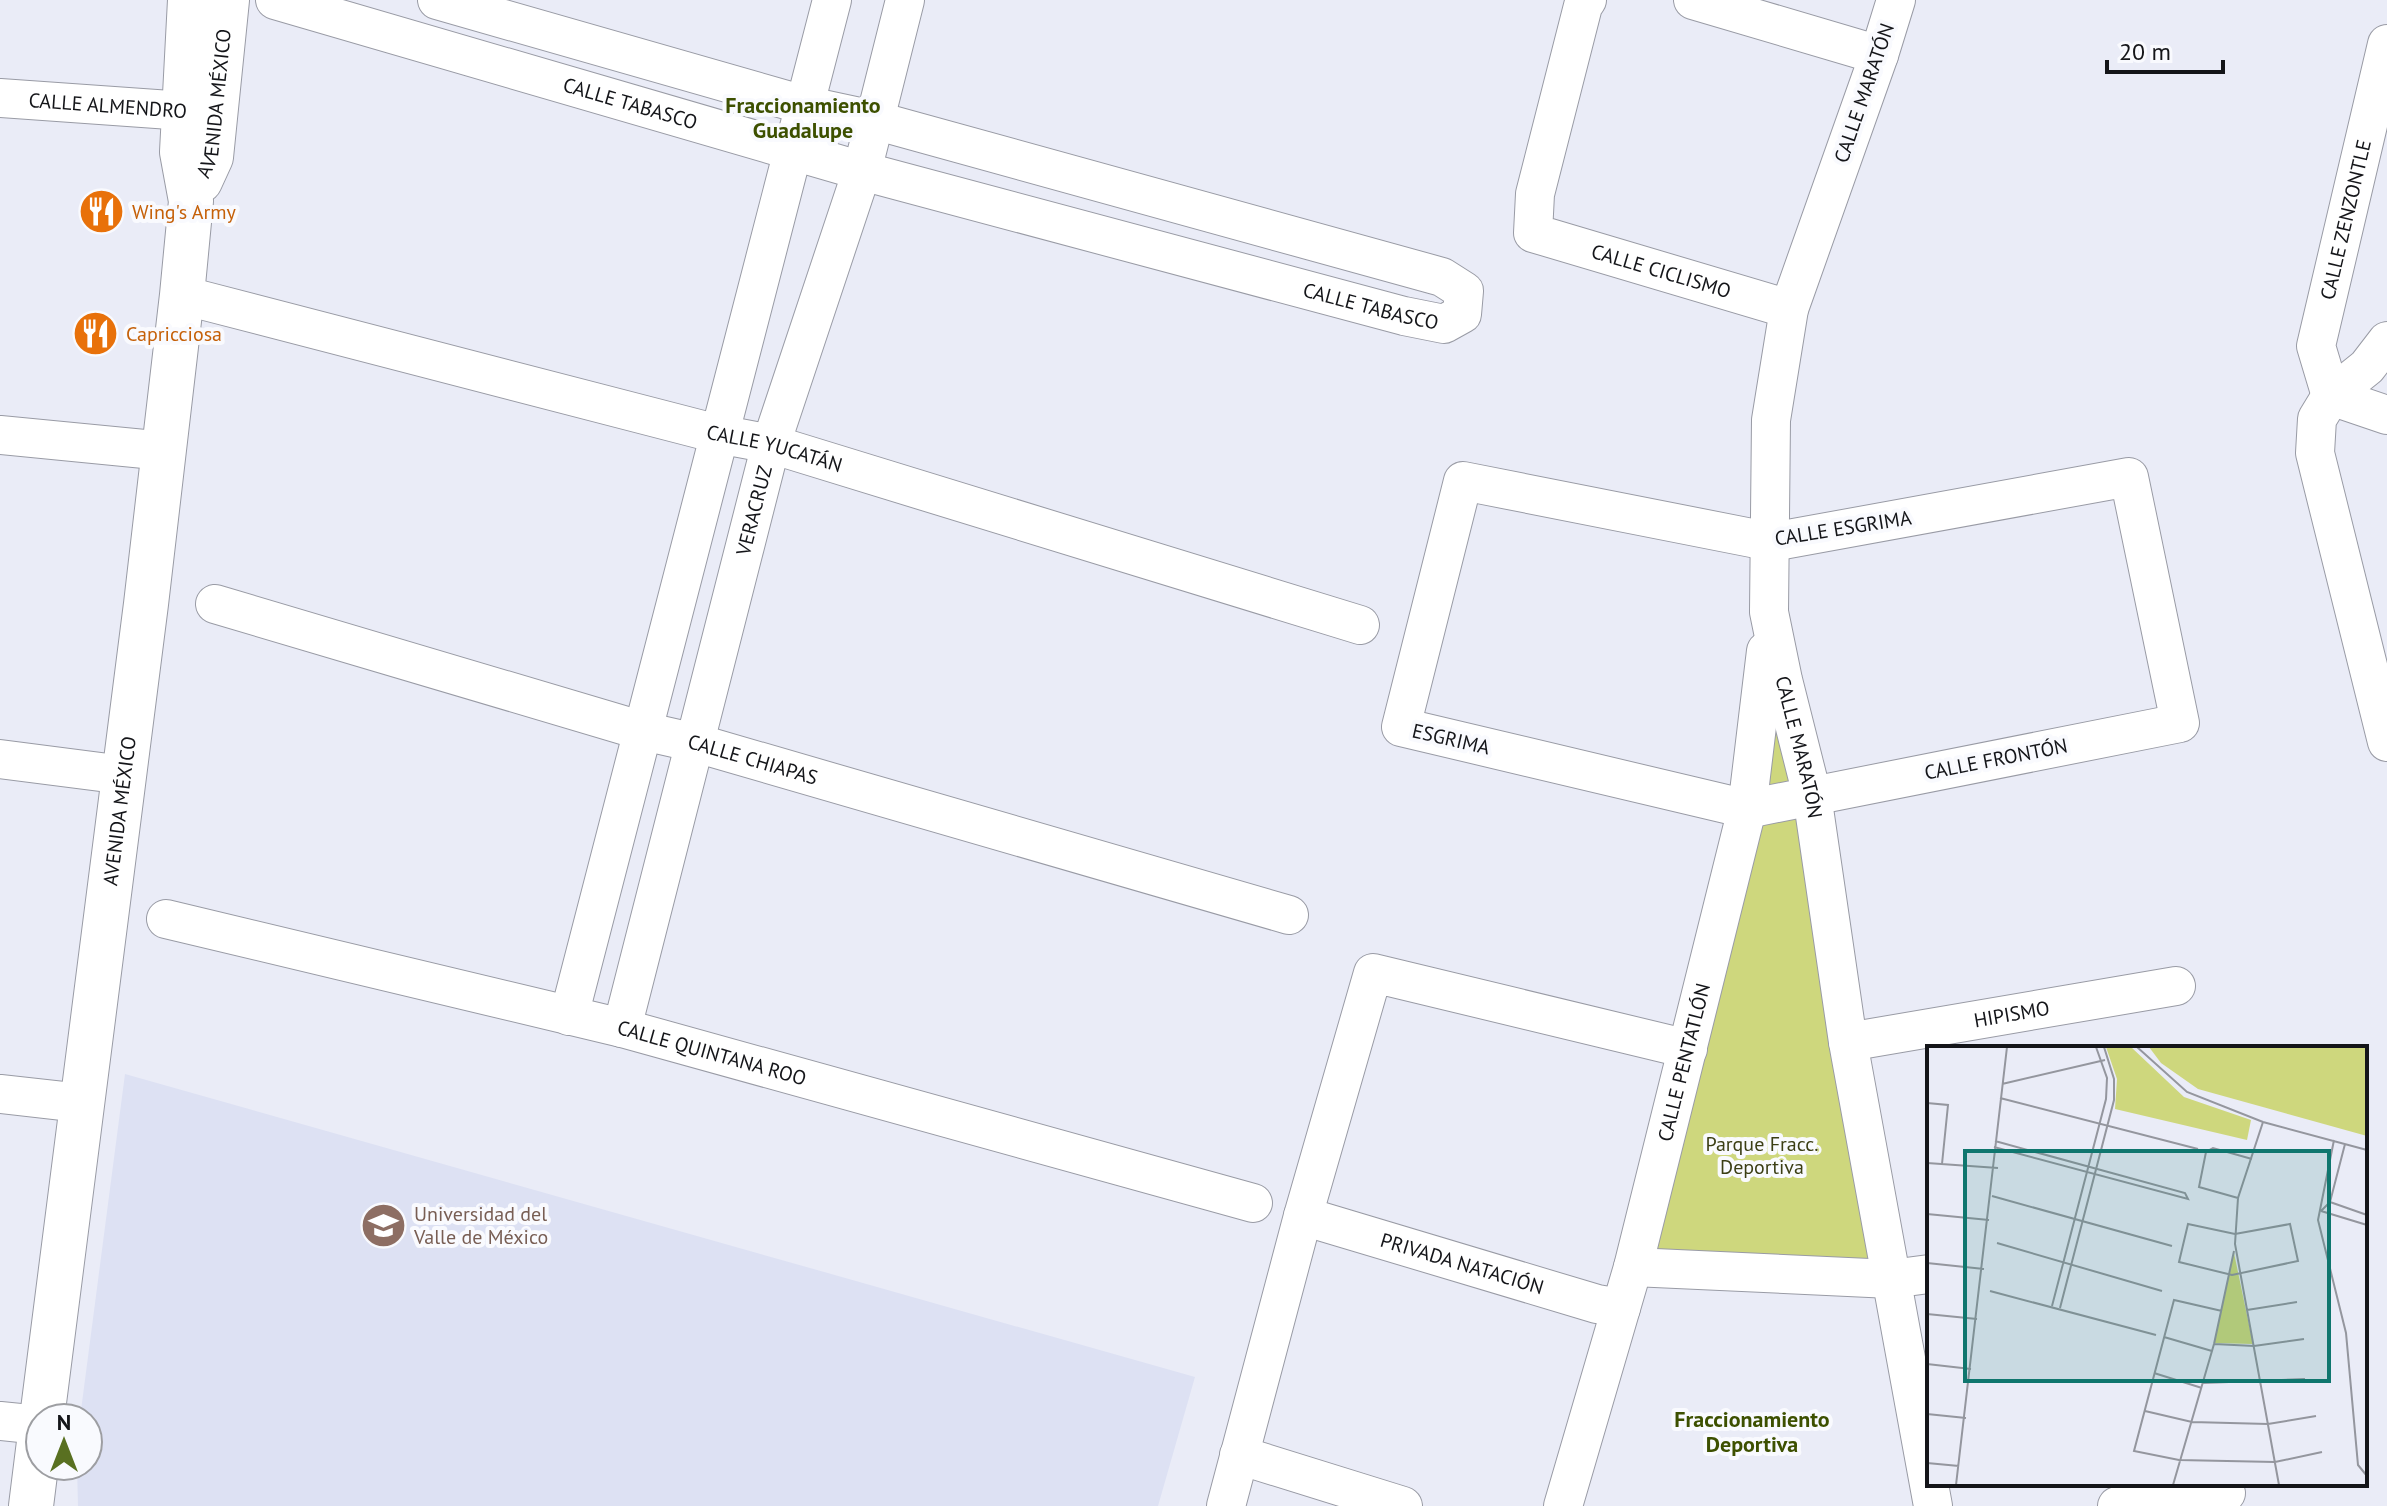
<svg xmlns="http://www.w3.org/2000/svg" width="2387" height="1506" viewBox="0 0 2387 1506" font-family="'PT Sans',sans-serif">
<rect width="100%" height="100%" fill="#eaecf7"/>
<!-- built -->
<polygon fill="#dde1f3" points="125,1074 1195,1377 1158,1506 78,1506 77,1466 88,1466 88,1418 80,1418"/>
<!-- green -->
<polygon fill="#ced77d" points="1783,680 1888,1267 1635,1255"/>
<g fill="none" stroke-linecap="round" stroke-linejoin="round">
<defs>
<g id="minor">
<path id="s1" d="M275,0L862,171L1404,316L1444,324L1462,314L1464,291L1442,277L874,120L804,105L437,0"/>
<path id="s2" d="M1587,0L1583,6L1535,194L1533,233L1789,309"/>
<polyline points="1693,0 1879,55"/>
<path id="s3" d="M1896,0L1879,55L1789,309L1771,420L1769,612L1783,680L1812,795L1848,1042L1933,1506"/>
<path id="s4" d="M0,98L213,113"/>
<path id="s5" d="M182,295L718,434L771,444L1360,625"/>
<polyline points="2387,341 2367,367 2331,396 2317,419 2315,453 2387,742"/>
<path id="s6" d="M2331,396L2316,346L2387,44"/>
<polyline points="2331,396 2387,415"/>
<polyline points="0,435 165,451"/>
<polygon points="2129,477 2180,723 1747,809 1401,727 1463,481 1772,542"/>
<path id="s7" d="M215,604L643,731L696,743L1289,915"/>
<polyline points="0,759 124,775"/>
<path id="s8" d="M166,919L622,1028L1253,1203"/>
<polyline points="569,1016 832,0"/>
<path id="s9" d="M622,1028L771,444L862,171L905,0"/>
<path id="s10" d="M1848,1042L2176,986"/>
<polyline points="0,1094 81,1103"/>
<path id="s11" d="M1303,1216L1597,1304L1621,1308"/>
<polyline points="1633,1267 1891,1279 1929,1274"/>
<polyline points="0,1421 40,1425"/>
<polyline points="1239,1455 1403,1506"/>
<polyline points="1226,1506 1303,1216 1373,973 1688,1049"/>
<path id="s12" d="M1563,1506L1633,1267L1747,809L1766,651"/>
<polyline points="2117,1506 2226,1493"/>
</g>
<g id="secondary">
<path id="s13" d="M200,181L211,157L227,0"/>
<path id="s14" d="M42,1418L146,604L182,295L191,201L182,152L190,0"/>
<polyline points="31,1506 40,1434"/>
</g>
</defs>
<!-- minor casing -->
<use href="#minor" stroke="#999ba5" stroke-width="40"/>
<!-- secondary casing -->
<use href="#secondary" stroke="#999ba5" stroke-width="46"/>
<!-- minor -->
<use href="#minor" stroke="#fff" stroke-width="38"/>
<!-- secondary -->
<use href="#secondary" stroke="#fff" stroke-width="44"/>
</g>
<!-- icons -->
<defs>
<symbol id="restaurant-disc" viewBox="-11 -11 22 22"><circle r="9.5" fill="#e8710a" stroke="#f9fafe"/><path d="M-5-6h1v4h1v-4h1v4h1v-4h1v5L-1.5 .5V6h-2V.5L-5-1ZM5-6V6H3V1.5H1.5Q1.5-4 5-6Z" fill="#fff"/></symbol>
<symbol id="university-disc" viewBox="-11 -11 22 22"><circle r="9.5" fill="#8d6e63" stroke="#f9fafe"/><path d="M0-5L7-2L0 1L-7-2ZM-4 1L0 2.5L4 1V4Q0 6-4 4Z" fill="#fff"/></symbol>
</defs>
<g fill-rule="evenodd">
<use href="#restaurant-disc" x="76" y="186" width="51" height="51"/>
<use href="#restaurant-disc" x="70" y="308" width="51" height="51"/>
<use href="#university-disc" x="358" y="1200" width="51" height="51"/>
</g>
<g text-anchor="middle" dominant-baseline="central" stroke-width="8" stroke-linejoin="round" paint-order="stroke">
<!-- street labels -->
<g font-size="20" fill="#141519" stroke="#f9fafe">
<text transform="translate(1864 93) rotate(-71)">CALLE MARATÓN</text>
<text stroke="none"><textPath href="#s13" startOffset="80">AVENIDA MÉXICO</textPath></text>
<text stroke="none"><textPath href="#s1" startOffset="370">CALLE TABASCO</textPath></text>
<text stroke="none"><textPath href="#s4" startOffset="108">CALLE ALMENDRO</textPath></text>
<text stroke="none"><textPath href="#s6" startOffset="182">CALLE ZENZONTLE</textPath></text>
<text stroke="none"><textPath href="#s2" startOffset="374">CALLE CICLISMO</textPath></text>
<text stroke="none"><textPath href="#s1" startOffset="1138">CALLE TABASCO</textPath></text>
<text stroke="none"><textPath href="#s5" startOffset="612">CALLE YUCATÁN</textPath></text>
<text stroke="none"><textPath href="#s9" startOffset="534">VERACRUZ</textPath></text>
<text transform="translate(1843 528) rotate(-9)">CALLE ESGRIMA</text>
<text transform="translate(1451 739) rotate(13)">ESGRIMA</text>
<text stroke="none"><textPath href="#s3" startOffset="770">CALLE MARATÓN</textPath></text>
<text transform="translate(1996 759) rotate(-11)">CALLE FRONTÓN</text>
<text stroke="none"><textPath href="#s7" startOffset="560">CALLE CHIAPAS</textPath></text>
<text stroke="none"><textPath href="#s14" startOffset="612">AVENIDA MÉXICO</textPath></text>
<text stroke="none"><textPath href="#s10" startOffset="166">HIPISMO</textPath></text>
<text stroke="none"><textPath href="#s8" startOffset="562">CALLE QUINTANA ROO</textPath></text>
<text stroke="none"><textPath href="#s12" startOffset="460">CALLE PENTATLÓN</textPath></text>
<text stroke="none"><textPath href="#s11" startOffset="166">PRIVADA NATACIÓN</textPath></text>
</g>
<!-- food labels -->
<g font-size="20" fill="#c56008" stroke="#f9fafe" text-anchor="start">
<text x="132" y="212">Wing's Army</text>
<text x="126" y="334">Capricciosa</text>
</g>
<!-- park labels -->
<g font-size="20" fill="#3b3e14" stroke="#f9fafe">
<text x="1762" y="1144">Parque Fracc.<tspan x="1762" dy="23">Deportiva</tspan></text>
</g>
<!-- education labels -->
<g font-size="20" fill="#785e54" stroke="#f9fafe" text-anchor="start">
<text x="414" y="1214">Universidad del<tspan x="414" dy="23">Valle de México</tspan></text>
</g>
<!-- neighbourhood labels -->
<g font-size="22" font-weight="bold" fill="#3d5000" stroke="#f9fafe">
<text x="803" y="105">Fraccionamiento<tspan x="803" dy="25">Guadalupe</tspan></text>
<text x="1752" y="1419">Fraccionamiento<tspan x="1752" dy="25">Deportiva</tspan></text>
</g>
</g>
<!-- overview -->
<g transform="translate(1927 1046)">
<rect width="440" height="440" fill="#eaecf7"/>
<path d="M179,1H204L257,51L324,74L320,94L188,63L190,33ZM222,1H440V90L271,43L234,17ZM307,207L326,298L287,297Z" fill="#ced77d"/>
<path fill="none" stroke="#94969e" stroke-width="2" d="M210,1L260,46L336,76L440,104M75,38L178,14M73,52L271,103M0,57L21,59L15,118M336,76L311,152L308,198L352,439M407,94L391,174L419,287L431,419L440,430M67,101L261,153L258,147L68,95M0,117L71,122M65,150L245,200M311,152L272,141L279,106L286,102L325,113M403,156L440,169M394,165L403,156L418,98M394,165L440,179M0,168L62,174M261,178L308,188L363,178L371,215L305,229L252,216ZM70,197L235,245M0,217L57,223M63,245L229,289M125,260L179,53L180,32L169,1M133,262L187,54V33L177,1M320,264L370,256M295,265L247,254L207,405L252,414L348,416L395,406M0,268L50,273M237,291L285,305M287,298L327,300L377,293M0,318L44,323M227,327L275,342M276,337L378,333M218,365L265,376L341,378L389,370M0,368L39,372M0,417L32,420M29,439L80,1M246,439L287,298L307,205"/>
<path fill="#0f766e" fill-opacity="0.15" stroke="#0f766e" stroke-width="4" d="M38,105H402V335H38Z"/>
<rect width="440" height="440" fill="none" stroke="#141519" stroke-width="4"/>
</g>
<!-- north arrow -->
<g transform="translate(64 1442)"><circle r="38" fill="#f9fafe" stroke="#9d9ea2" stroke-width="2"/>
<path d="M0-6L14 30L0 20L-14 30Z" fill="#597021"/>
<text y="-12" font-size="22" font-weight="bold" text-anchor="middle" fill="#141519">N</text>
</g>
<!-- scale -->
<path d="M2107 60v12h116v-12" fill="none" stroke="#141519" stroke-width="4"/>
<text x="2119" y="60" font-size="24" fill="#141519" stroke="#f9fafe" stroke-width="6" paint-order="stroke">20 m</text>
</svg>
